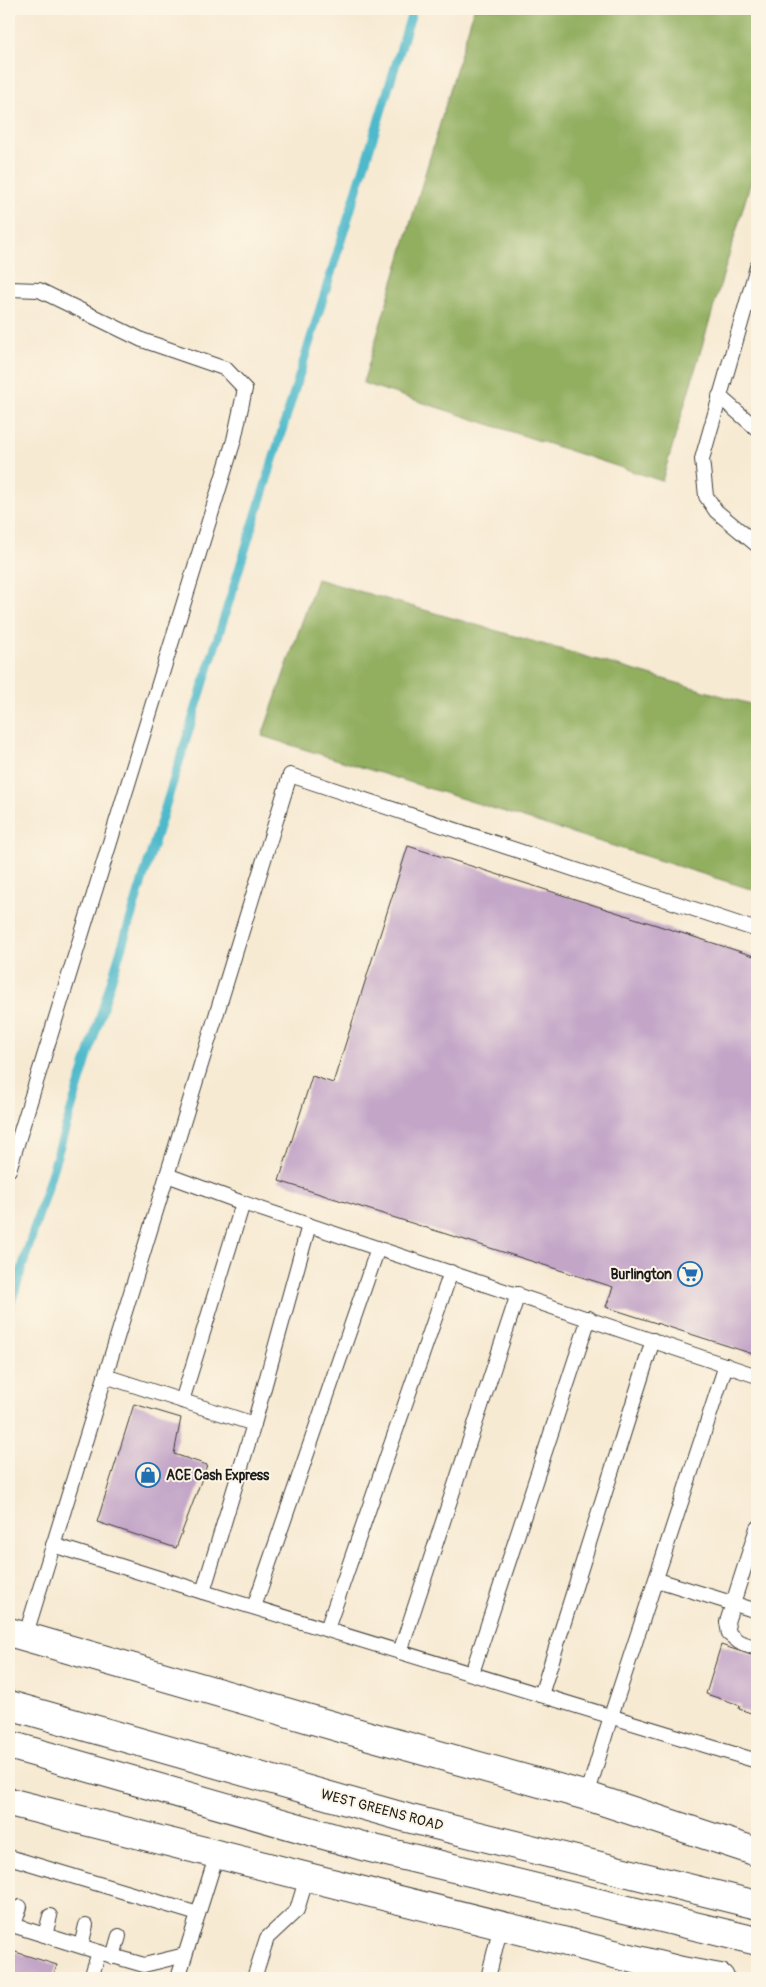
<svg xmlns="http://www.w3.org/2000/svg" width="766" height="1987" viewBox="0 0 766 1987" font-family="Pangolin,sans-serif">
<rect width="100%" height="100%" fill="#fcf5e5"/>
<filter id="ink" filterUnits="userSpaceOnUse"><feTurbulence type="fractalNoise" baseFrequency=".02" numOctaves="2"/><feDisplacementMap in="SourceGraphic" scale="10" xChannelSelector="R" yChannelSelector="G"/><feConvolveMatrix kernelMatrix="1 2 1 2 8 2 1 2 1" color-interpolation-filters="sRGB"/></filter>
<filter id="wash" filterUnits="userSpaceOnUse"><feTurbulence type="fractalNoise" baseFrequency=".0096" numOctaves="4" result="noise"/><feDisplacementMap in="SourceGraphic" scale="20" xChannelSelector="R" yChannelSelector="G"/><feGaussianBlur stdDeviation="1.12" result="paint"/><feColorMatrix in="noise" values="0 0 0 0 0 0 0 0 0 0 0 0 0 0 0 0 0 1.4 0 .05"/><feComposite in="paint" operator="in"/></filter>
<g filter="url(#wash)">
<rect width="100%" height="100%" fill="#f7ead3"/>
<!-- forest -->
<g fill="#92af61" stroke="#57663e">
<polygon points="474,9 750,9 757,14 757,161 662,481 363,383"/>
<polygon points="317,579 757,706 757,891 262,736"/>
</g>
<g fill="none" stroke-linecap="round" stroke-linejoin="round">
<!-- stream -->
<polyline stroke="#4eb9cb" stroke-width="9" points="9,1310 413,9"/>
</g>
<g id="blocks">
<!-- building -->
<g fill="#c3a5c8">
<polygon points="408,846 757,957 757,1343 753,1354 606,1307 613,1287 279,1181 312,1076 333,1083"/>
<polygon points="134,1404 181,1418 174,1454 207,1465 176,1548 97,1522"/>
<polygon points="721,1645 757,1657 757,1715 739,1709 740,1705 706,1694"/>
<polygon points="9,1950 57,1965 53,1978 9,1978"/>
</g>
</g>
</g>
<g filter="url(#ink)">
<use href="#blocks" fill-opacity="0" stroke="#3d3b37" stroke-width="1"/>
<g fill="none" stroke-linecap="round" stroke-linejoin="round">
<defs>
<g id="lane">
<polyline points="757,267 702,459 706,496 716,511 757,545"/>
<polyline points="9,289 39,290 142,340 226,369 245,389 234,440 9,1170"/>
<polyline points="719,396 757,429"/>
<polyline points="167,1175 243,1203 757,1376"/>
<polyline points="105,1376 254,1424"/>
<polyline points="182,1401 243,1203"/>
<polyline points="757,1528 727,1622 729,1634 739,1642 757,1648"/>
<polyline points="53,1545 203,1592 757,1761"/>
<polyline points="655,1584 664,1582 757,1611"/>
<polyline points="203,1592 254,1424 309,1225"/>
<polyline points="254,1607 378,1248"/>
<polyline points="327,1629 451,1272"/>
<polyline points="25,1637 290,775 757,930"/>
<polyline points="400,1652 518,1294"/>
<polyline points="472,1673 589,1318"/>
<polyline points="541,1695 653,1340"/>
<polyline points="587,1796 611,1716 726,1365"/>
<polyline points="9,1857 198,1914"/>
<polyline points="9,1924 99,1952 91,1978"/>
<polyline points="14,1925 20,1907"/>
<polyline points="45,1935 50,1916"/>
<polyline points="81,1946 86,1925"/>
<polyline points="99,1952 144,1965 185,1955"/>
<polyline points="113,1957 119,1936"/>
<polyline points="178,1978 217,1854"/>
<polyline points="254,1978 267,1938 297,1910 307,1877"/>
<polyline points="488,1978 501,1925"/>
</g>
<g id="secondary">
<polyline points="9,1632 348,1730 587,1796 757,1852"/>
<polyline points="9,1705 407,1818 757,1905"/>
<polyline points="9,1745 366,1847 757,1941"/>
<polyline points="9,1802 682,1971 720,1978"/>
</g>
</defs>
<!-- lane casing -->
<use href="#lane" stroke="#3d3b37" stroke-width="16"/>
<!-- secondary casing -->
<use href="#secondary" stroke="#3d3b37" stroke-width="30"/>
<!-- lane -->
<use href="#lane" stroke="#fff" stroke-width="14"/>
<!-- secondary -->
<use href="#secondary" stroke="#fff" stroke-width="28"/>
</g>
</g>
<!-- icons -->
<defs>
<symbol id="supermarket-ring" viewBox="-11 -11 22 22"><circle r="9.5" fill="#fcf5e5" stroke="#1f6fb2" stroke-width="1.5"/><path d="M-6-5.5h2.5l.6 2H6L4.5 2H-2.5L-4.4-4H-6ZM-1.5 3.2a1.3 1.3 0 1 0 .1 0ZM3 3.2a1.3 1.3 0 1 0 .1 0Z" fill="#1f6fb2"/></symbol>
<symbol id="shop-ring" viewBox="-11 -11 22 22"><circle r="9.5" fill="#fcf5e5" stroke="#1f6fb2" stroke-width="1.5"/><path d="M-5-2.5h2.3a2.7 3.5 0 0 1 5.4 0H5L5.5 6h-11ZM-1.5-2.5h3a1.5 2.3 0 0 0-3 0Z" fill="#1f6fb2"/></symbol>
</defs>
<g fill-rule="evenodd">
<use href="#supermarket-ring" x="676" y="1260" width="28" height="28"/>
<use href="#shop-ring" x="134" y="1461" width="28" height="28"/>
</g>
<g text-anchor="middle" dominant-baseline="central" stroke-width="4" stroke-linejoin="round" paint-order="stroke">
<!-- poi labels -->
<g font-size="14" font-weight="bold" fill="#1c1c1c" stroke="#fcf5e5" text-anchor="end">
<text x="672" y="1274">Burlington</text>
<text x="166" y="1475" text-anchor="start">ACE Cash Express</text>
</g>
<!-- street labels -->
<g font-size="14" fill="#1c1c1c" stroke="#fcf5e5">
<text transform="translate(382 1810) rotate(15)">WEST GREENS ROAD</text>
</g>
</g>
<!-- margin -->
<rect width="766" height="1987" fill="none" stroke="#fcf5e5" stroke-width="30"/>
</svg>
